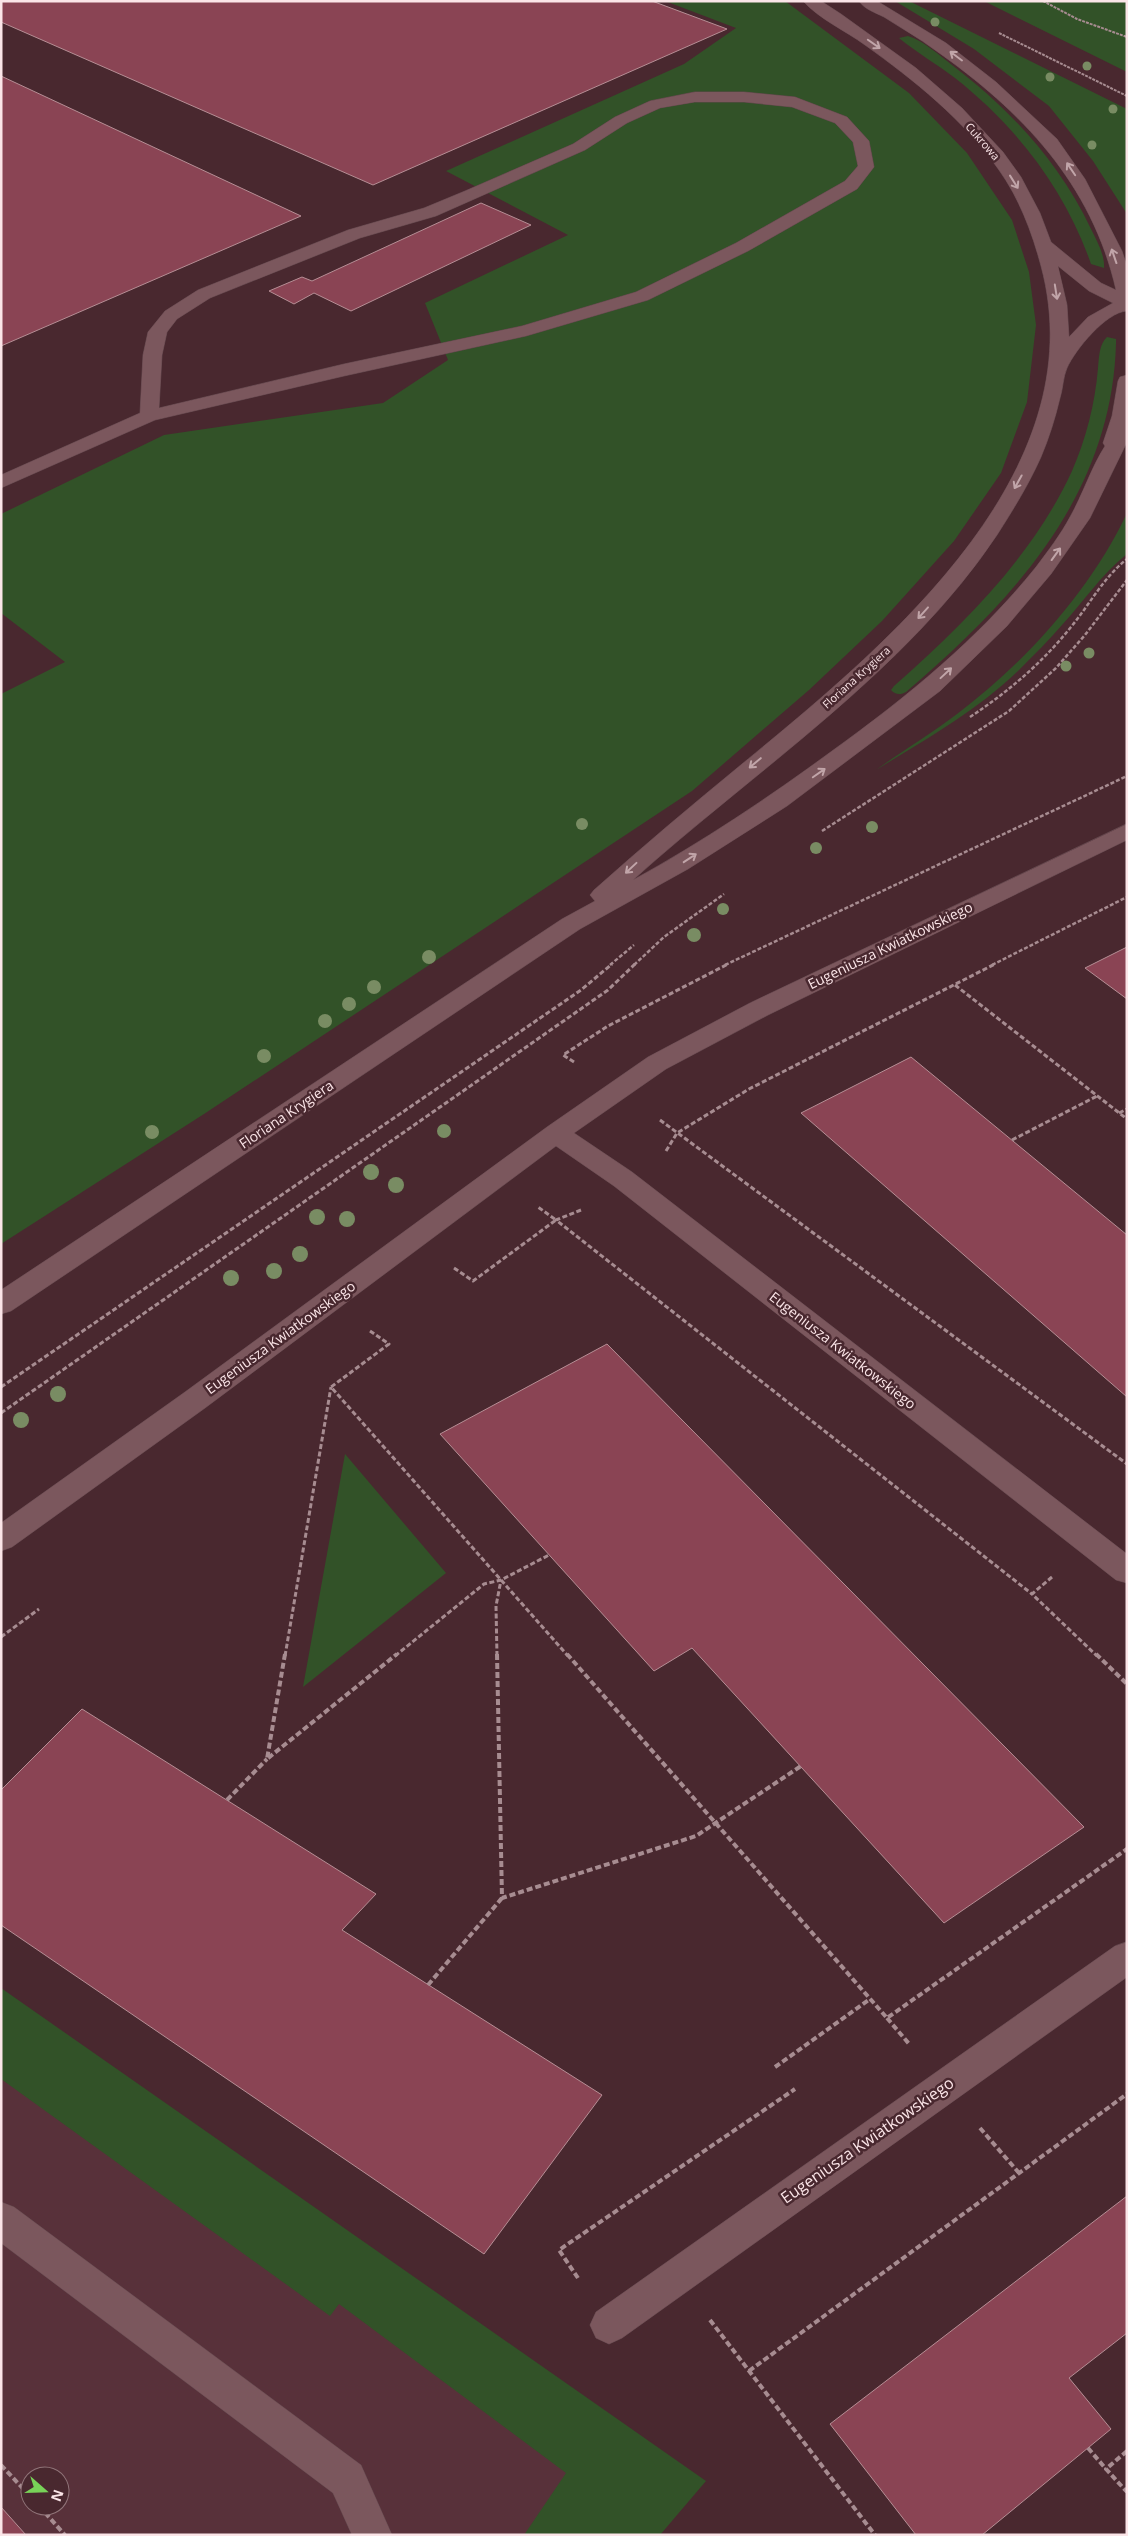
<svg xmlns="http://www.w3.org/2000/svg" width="1128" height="2536" viewBox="0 0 1128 2536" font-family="'Open Sans',sans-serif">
<rect width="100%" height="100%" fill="#49282f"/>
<!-- built -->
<path fill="#58313a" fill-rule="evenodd" d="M1,1988L659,2535H1ZM30,2476H60V2506H30Z"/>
<!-- green -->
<g fill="#325228">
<polygon points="665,1 785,1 909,93 967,153 1012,220 1029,272 1036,325 1027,402 1001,473 954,541 882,621 809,690 692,791 204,1114 1,1244 1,694 65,662 1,613 1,514 164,435 383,403 448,360 425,303 568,235 446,171 684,64 736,28"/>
<polygon points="895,1 909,1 1127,109 1127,214 1093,161 1049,106 974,49"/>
<polygon points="984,1 1127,1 1127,72"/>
<path d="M908,36C924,41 939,55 952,65C1011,110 1059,162 1091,229C1097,241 1105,255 1104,268L1091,264C1065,189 1016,126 955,78C937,64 917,53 899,38Z"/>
<path d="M1107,337L1116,339V343C1112,494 1015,599 906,692C901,695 895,695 891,690L894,686C963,625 1033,556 1072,471C1086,439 1095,404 1098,368C1099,358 1099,344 1107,337Z"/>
<path d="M1127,513V554C1101,575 1084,601 1062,625C1049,640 1034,655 1020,669C977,711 926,739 876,770C902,751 931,734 957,714C1025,663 1091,590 1127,513Z"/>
<polygon points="345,1454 446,1573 303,1687"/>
<polygon points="1,1988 706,2481 660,2535 524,2535 566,2473 339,2304 330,2316 1,2079"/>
</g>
<!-- building -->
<g fill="#8a4454" stroke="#b68e95">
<polygon points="1,1 652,1 727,29 373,185 1,22"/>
<polygon points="1,76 301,216 1,346"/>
<polygon points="481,203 531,225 351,311 314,293 294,304 269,291 302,277 312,281"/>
<polygon points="1127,947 1127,999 1085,968"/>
<polygon points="911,1057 1127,1235 1127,1397 801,1113"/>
<polygon points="607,1344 1084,1827 944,1923 692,1648 654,1671 440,1434"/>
<polygon points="82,1709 376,1894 342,1930 602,2095 484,2254 1,1925 1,1790"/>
<polygon points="1127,2196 1127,2333 1069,2378 1111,2429 982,2535 916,2535 830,2424"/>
<polygon points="1,2507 26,2535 1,2535"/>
</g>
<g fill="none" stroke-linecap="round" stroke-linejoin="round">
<defs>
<g id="lane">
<path d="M695,92H744L795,97L847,117L869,141L874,167L857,189L748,251L648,300L526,336L344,376L155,420L1,488V475L140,413L143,355L148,332L165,311L198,290L348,230L424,208L465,191L573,144L615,117L650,101ZM695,102H744L792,107L835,123L853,142L858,166L845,181L736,243L636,292L522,326L344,364L159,408L162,355L167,332L177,319L210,298L360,238L436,216L585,150L627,123L660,108Z"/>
<polygon points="1,2202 14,2207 361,2465 392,2535 352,2535 333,2493 1,2243"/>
</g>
<g id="street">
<polygon points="1127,824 1127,840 768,1015 666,1069 574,1133 632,1172 1127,1554 1127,1583 1116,1580 614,1186 556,1146 205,1408 12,1547 1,1551 1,1523 185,1392 547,1127 648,1057 750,1003"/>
<polygon points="1127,1942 1127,1977 622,2338 609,2344 596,2338 590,2325 596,2312 1115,1946"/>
</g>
<path id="secondary" d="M803,1H821L841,14L916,68L962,108L1003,152L1021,177L1040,213L1051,242L1101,283L1116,290C1092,184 1022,111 935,50C919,38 901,28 884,17C876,13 864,9 859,1H877L946,43L996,82L1057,139L1085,179L1122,251L1127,266V311C1106,312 1075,350 1067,368C1063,377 1063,389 1060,398C1055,419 1049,438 1041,457C1029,484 1013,510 997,535C906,672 754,771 633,880C702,842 768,798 832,751C907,697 978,639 1036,567C1048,551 1061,534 1070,517C1083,494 1091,468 1105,446L1103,443L1112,416L1118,381L1120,377L1127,375V442L1090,518L1051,574L1007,626L940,691L787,806L688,869L580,929L11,1311L1,1314V1290L562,919L595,901L590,895L594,890C642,847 692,805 742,764C883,648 1097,474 1041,266C1032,232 1019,198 999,170C964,120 914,80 865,45C846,31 819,19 803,1ZM1058,266L1089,291L1113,303L1088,317L1069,337L1067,305Z"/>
</defs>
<!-- lane casing -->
<use href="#lane" stroke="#63474d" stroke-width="1"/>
<!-- street casing -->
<use href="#street" stroke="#63474d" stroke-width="1"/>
<!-- secondary casing -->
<use href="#secondary" stroke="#63474d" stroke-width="1"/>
<!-- path-far3 -->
<g stroke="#a78c91" stroke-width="2" stroke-dasharray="3 1" stroke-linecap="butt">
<polyline points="1043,1 1077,19 1127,37"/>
<polyline points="999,33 1127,96"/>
</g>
<!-- path-far2 -->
<g stroke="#a78c91" stroke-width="2.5" stroke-dasharray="4 2" stroke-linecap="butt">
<path d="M970,717C1008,692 1042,663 1071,627C1090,604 1103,578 1127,559"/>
<polyline points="822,831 1009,711 1056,668 1085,635 1127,580"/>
<polyline points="610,965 634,945"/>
<polyline points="634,965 664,937 724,894"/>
<polyline points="725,965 1127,776"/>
<polyline points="992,965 1127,897"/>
</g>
<!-- path-far1 -->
<g stroke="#a78c91" stroke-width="3" stroke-dasharray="5 2.5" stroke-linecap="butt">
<polyline points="955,985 1127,1119"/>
<polyline points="574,1062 563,1055 608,1026 728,964"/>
<polyline points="1119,1113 1127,1109"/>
<polyline points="660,1120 1127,1464"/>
<polyline points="1012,1140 1097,1096"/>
<polyline points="666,1151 677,1133 749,1089 995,964"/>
<polyline points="581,1210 556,1220 1032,1594"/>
<polyline points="454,1268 473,1281 556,1220 538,1207"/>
<polyline points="370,1331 389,1344 331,1387 568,1656"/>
<polyline points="1,1387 581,990 612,964"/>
<polyline points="1,1413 608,990 635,964"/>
<polyline points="1052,1577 1032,1594 1097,1656"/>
<polyline points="1,1637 39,1609"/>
<polyline points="285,1656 331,1387"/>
<polyline points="395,1656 484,1584 501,1580 549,1555"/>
<polyline points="497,1656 496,1606 501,1580"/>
</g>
<!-- path -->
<g stroke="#a78c91" stroke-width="4" stroke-dasharray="6 3" stroke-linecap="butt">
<polyline points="285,1654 267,1759 397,1654"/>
<polyline points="497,1654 502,1898 696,1836 801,1766"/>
<polyline points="567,1654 887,2018 1127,1849"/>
<polyline points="1096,1654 1127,1684"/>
<polyline points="227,1800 267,1759"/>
<polyline points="428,1985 502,1898"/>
<polyline points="887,2018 910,2045"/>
<polyline points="775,2067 870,1999"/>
<polyline points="980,2128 1019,2173"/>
<polyline points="578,2278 559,2250 795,2089"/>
<polyline points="710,2320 875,2535"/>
<polyline points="749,2371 1127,2094"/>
<polyline points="1088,2448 1106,2469"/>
<polyline points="1127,2451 1106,2469 1127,2492"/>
<polyline points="1,2465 30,2496"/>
<polyline points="39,2506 65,2535"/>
</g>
<!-- lane -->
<use href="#lane" fill="#7b575d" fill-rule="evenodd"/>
<!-- street -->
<use href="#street" fill="#7b575d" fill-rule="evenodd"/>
<!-- secondary -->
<use href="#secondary" fill="#7b575d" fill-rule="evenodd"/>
</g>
<!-- trees -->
<g fill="#798c63">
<circle cx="935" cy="22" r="4.5"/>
<circle cx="1087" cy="66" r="4.5"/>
<circle cx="1050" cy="77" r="4.5"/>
<circle cx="1113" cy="109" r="4.5"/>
<circle cx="1092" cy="145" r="4.5"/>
<circle cx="1089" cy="653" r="5.5"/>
<circle cx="1066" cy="666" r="5.5"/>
<circle cx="582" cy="824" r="6"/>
<circle cx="872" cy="827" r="6"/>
<circle cx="816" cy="848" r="6"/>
<circle cx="723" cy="909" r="6"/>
<circle cx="694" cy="935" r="7"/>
<circle cx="429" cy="957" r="7"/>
<circle cx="374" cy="987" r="7"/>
<circle cx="349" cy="1004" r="7"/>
<circle cx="325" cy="1021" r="7"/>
<circle cx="264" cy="1056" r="7"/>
<circle cx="444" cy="1131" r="7"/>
<circle cx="152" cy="1132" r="7"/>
<circle cx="371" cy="1172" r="8"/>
<circle cx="396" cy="1185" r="8"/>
<circle cx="317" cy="1217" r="8"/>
<circle cx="347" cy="1219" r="8"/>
<circle cx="300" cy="1254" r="8"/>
<circle cx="274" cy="1271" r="8"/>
<circle cx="231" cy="1278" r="8"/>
<circle cx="58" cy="1394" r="8"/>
<circle cx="21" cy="1420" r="8"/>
</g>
<!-- one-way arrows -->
<defs><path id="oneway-shaft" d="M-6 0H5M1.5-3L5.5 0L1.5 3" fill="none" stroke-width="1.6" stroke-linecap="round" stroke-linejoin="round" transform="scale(1.25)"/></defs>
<g stroke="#c1a5a9">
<use href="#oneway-shaft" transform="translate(874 44) rotate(35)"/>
<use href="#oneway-shaft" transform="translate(956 56) rotate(-143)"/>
<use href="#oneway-shaft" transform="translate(1071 169) rotate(-124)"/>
<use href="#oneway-shaft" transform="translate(1014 182) rotate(58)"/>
<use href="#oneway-shaft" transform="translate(1114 256) rotate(-109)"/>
<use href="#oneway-shaft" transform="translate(1056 292) rotate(81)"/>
<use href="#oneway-shaft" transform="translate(1018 482) rotate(119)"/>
<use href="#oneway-shaft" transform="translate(1056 554) rotate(-54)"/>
<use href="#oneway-shaft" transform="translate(923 613) rotate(132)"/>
<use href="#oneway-shaft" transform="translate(946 673) rotate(-43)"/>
<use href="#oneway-shaft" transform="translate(755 763) rotate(140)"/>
<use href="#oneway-shaft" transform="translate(819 773) rotate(-35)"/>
<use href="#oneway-shaft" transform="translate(690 858) rotate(-33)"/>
<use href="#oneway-shaft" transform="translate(631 868) rotate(137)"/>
</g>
<g text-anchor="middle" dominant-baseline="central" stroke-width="5" stroke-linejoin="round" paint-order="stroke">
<!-- far-street labels -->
<g font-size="11" fill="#fbe5e8" stroke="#49282f">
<text transform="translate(983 141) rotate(49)">Cukrowa</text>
<text transform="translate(856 677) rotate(-42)">Floriana Krygiera</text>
</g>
<!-- street labels -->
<g font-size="14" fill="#fbe5e8" stroke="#49282f">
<text transform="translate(890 945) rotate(-26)">Eugeniusza Kwiatkowskiego</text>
<text transform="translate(286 1114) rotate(-34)">Floriana Krygiera</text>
<text transform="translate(280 1337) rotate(-36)">Eugeniusza Kwiatkowskiego</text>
<text transform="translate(843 1350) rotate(38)">Eugeniusza Kwiatkowskiego</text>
</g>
<!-- near-street labels -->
<g font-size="16" fill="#fbe5e8" stroke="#49282f">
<text transform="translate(867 2140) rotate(-35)">Eugeniusza Kwiatkowskiego</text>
</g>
</g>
<!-- border -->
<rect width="1128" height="2536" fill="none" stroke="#fbe5e8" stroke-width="5"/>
<!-- north arrow -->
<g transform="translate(45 2491) rotate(110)"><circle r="24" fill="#49282f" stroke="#907479"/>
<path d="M0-4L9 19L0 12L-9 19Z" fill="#78d258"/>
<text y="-8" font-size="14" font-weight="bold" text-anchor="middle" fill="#fbe5e8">N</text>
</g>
</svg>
